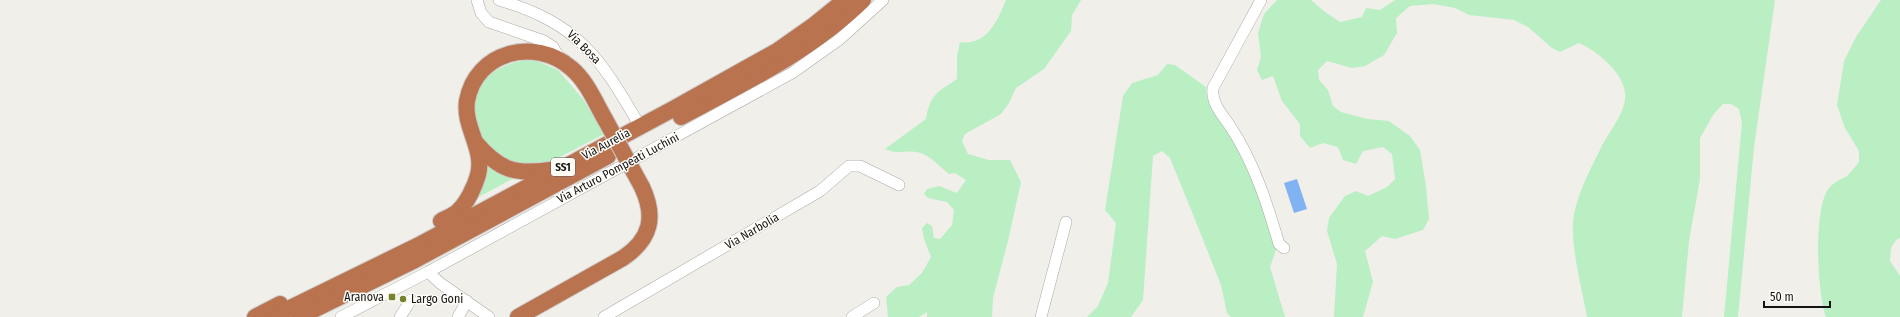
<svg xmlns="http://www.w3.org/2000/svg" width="1900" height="317" viewBox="0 0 1900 317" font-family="'Fira Sans Condensed',sans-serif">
<rect width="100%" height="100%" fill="#f0efea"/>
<!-- green -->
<g fill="#b9efc3">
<path d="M1006,0H1081L1072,15L1071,31L1044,69L1016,88L1009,103L1001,114L965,134L962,141L968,154L989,160H1010L1021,182L1008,241L993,298L992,317H927V312L919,317H888L886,297L897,287L909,285L922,273L931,257L924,239L922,228L927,223L932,226L934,238L940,239L952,225L954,210L947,202L928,198L924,194L927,189L939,186L957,193L966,180L955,173L949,174C940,167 928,153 916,152C904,150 899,155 885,149L926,119C930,94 938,92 957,79V56L960,42C987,46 998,20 1006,0Z"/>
<path d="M1277,0H1311L1325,12L1340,22L1362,17L1366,8L1380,10L1395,0H1775L1754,147L1738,317H1724L1742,123L1739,109L1731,104H1723L1713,115L1700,138V179L1689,241L1682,317H1587C1582,289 1569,241 1574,215C1577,196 1591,167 1600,150C1607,134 1628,111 1625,92C1622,71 1597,51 1579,43L1560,52L1552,48L1528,27L1514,20L1469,15L1455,8L1433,4L1410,6L1396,18L1397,33L1384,55L1365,66L1352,68L1327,61L1318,70L1319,80L1328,90L1333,106L1341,112L1367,119L1389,121L1410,136L1420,150L1426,186L1429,219L1423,230L1395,239L1382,236L1365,251L1373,282L1363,317H1334L1337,264L1327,231L1329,218L1345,196L1356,191L1368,196L1387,187L1395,179L1392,154L1383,147L1363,151L1356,164L1343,160L1338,147L1323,143L1310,148L1300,136V124L1282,101L1273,76L1262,80L1257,70L1261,57L1258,33L1264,14Z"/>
<path d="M1881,0H1900V238L1896,240L1891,248L1890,261L1900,276V317H1826C1817,293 1813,208 1829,188C1833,183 1841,179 1847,176C1851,172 1855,167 1859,162V151L1845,128L1837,105L1844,61L1856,37Z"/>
<path d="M532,59L558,70L583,99L604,134L558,158L535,168L494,158C488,149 480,139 476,129C475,124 475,118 475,113C472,77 501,63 532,59Z"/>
<polygon points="1167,64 1175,65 1206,87 1207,99 1240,146 1274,230 1276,250 1270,267 1285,317 1231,317 1227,313 1221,285 1192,212 1170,158 1162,151 1153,156 1143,300 1131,317 1087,317 1098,306 1108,283 1116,223 1105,210 1123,96 1132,83 1158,75"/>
<polygon points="487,165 499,173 512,179 475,199 485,181"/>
</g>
<!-- water -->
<polygon fill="#81b2f2" points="1297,179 1307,209 1294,213 1284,183"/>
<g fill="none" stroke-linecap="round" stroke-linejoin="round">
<defs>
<g id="minor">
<polyline points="477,0 481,13 489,22 544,41 553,47 561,61"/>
<path d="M499,0C580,24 600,58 640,126"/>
<path d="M1261,0L1213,88C1211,103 1222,114 1230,126C1254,162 1267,203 1279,244L1284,248"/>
<polyline points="428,272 440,283 489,317"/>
<polyline points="341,317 428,272 792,73 840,39 883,0"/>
<polyline points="400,317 411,300"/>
<polyline points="458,317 467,301"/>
<polyline points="604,317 820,191 849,166 860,166 899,185"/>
<polyline points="852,317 874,303"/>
<polyline points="1041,317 1066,222"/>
</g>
<g id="highway">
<path d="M681,117C745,83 811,51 863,0"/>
<path d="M476,143C499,170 515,175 550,170"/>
<path d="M441,221C446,218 455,215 459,210C467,203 475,186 478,175C485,149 463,127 467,101C476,51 535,37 571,68C587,81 596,104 606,121"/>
<polyline points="255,317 280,304"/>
<polyline points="272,317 419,245 673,109 777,51 814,25 845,0"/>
<polyline points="299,317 415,260 608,156"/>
<path d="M518,317L623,258C651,239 656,217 642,187"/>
</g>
</defs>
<!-- minor casing -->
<use href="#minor" stroke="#aaa9a4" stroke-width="12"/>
<!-- highway casing -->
<use href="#highway" stroke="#cccbcb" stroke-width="18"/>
<!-- minor -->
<use href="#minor" stroke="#fff" stroke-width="11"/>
<!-- highway -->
<use href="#highway" stroke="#ba734f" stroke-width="16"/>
<defs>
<polyline id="highway-bridge" points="606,121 642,187"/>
</defs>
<!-- highway-bridge casing -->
<use href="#highway-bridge" stroke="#cccbcb" stroke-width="18" stroke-linecap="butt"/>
<!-- highway-bridge -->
<use href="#highway-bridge" stroke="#ba734f" stroke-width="16"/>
</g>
<!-- markers -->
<g fill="#7a812c" stroke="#fefcf7" stroke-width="1.5">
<rect x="388" y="293" width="8" height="8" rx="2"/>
<circle cx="403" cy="299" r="4"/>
</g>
<g text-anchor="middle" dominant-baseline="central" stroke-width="3" stroke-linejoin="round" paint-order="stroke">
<!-- shield labels -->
<rect fill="#fefcf7" stroke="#5b5a57" stroke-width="1" x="551" y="158" width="24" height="18" rx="3"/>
<g font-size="11" font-weight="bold" fill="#151413">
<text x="563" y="167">SS1</text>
</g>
<!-- street labels -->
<g font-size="12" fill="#151413" stroke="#fefcf7">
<text transform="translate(584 47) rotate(45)">Via Bosa</text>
<text transform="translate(606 144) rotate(-28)">Via Aurelia</text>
<text transform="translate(618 168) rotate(-28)">Via Arturo Pompeati Luchini</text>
<text transform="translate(752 231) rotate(-30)">Via Narbolia</text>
</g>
<!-- poi labels -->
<g font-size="12" fill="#151413" stroke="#fefcf7" text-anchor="end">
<text x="384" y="297">Aranova</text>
<text x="411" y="299" text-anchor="start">Largo Goni</text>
</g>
</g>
<!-- scale -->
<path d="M1764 301v6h66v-6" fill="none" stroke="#151413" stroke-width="2"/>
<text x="1770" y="301" font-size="12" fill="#151413" stroke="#fefcf7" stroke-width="3" paint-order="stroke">50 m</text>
</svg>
